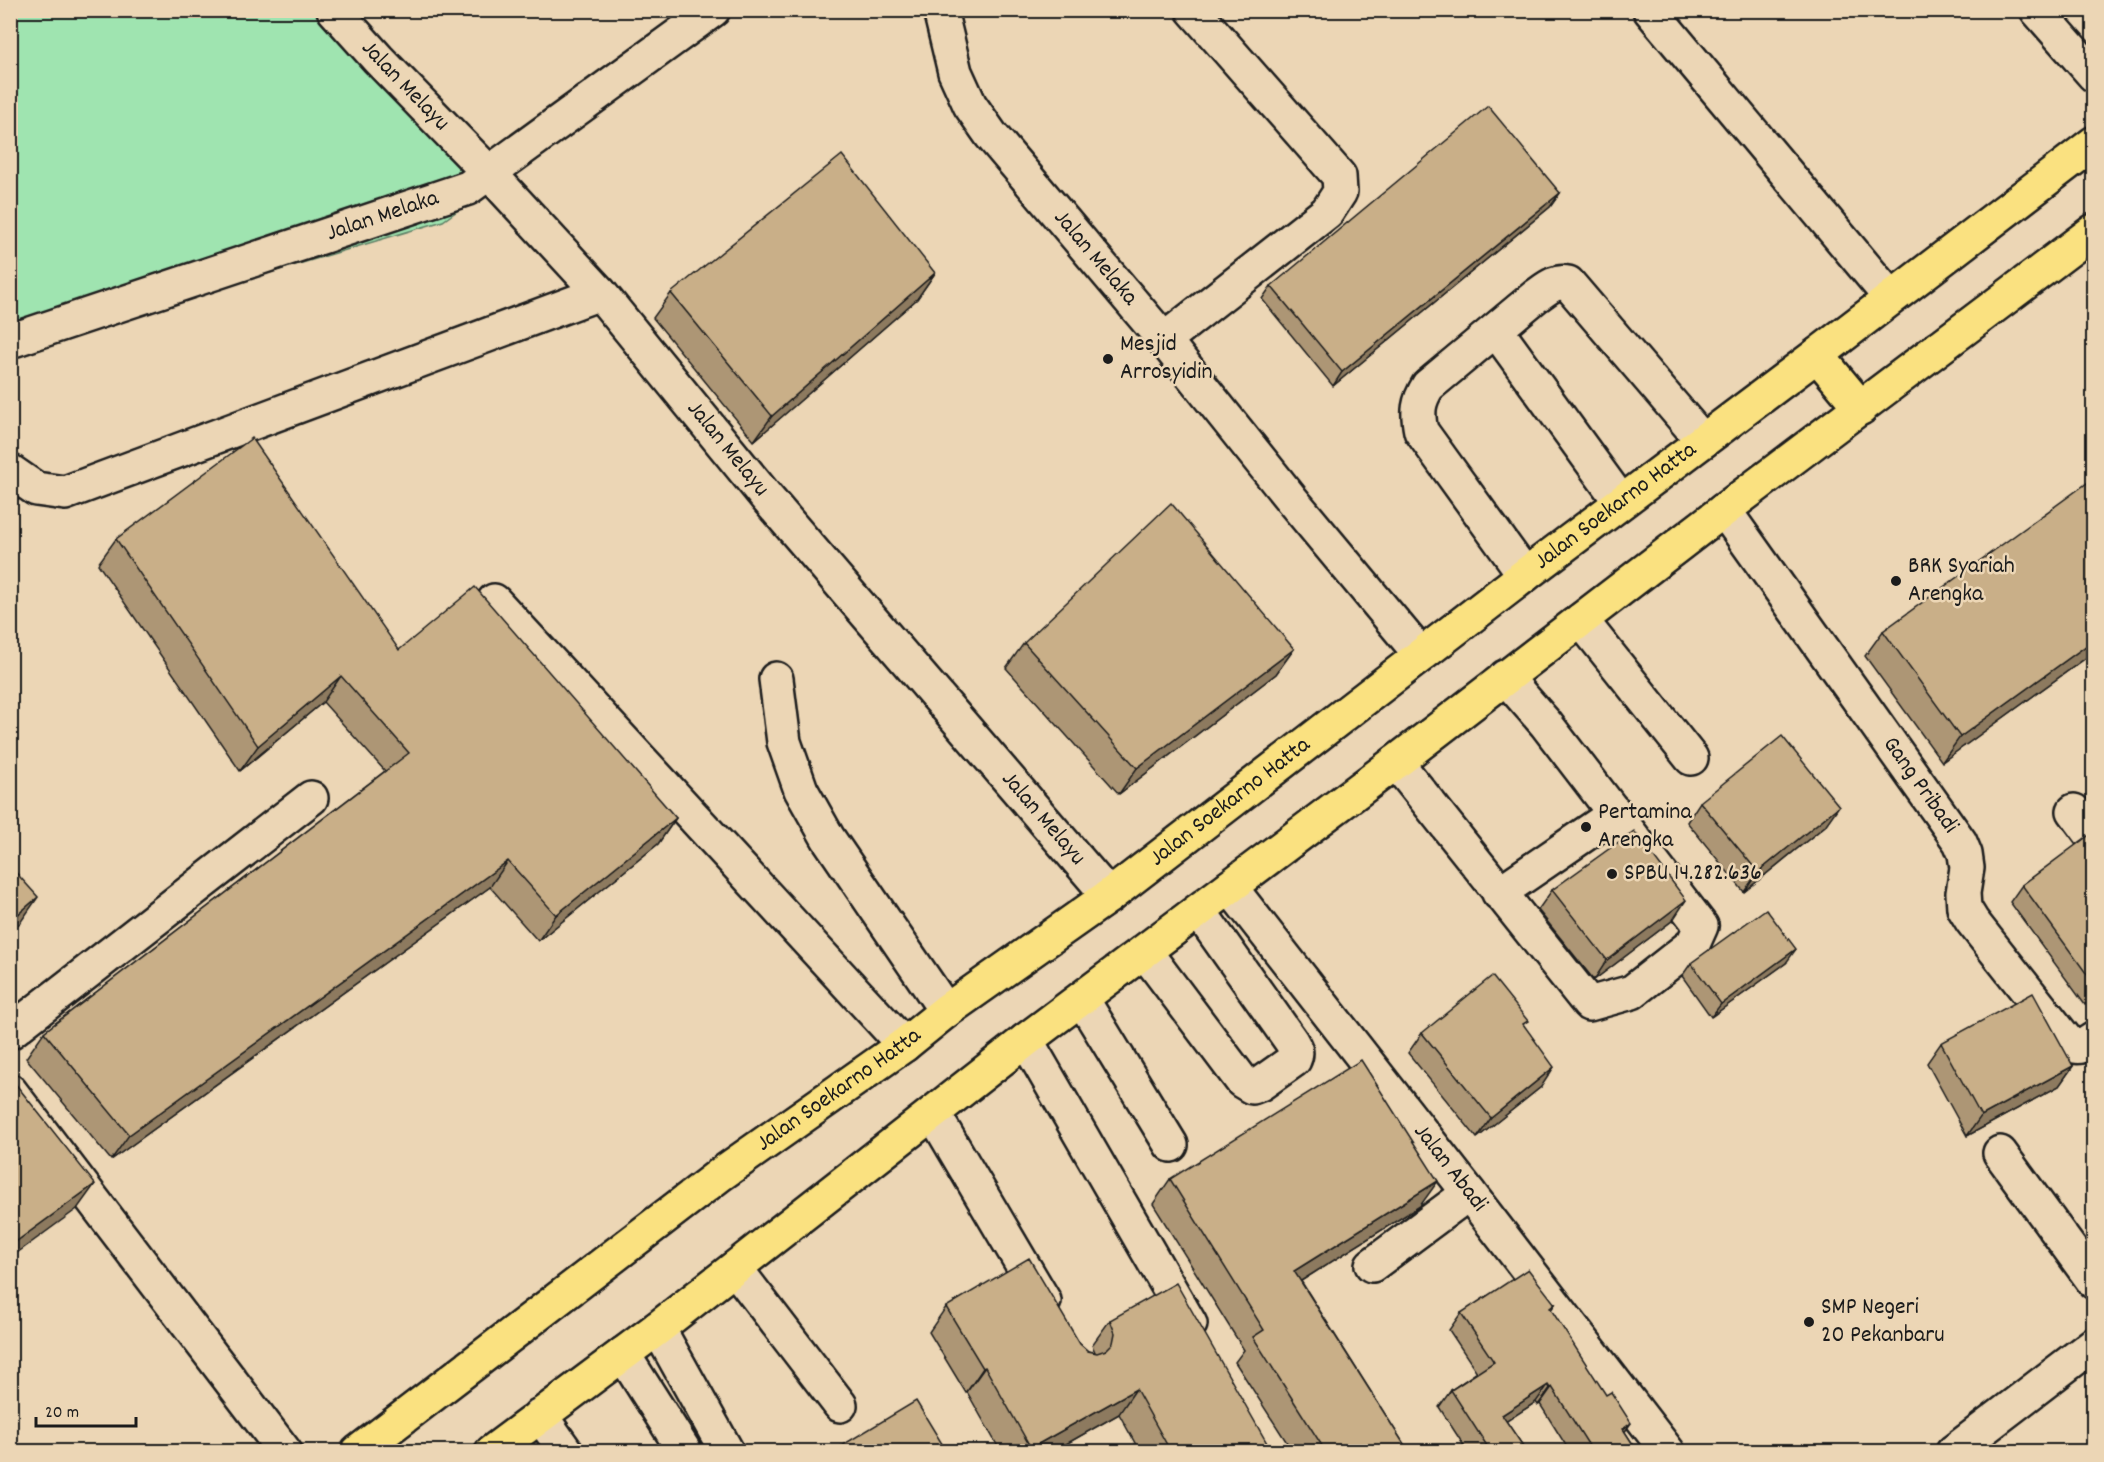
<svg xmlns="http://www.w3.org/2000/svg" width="2104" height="1462" viewBox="0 0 2104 1462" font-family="Dekko,sans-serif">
<rect width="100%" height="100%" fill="#ecd6b5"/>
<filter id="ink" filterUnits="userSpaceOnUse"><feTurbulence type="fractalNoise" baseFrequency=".0167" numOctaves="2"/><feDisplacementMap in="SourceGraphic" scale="12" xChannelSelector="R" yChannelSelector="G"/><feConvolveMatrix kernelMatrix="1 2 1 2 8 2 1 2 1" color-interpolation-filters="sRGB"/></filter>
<g filter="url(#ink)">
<!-- green -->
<polygon fill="#9fe4b0" stroke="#5e8066" stroke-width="1.5" points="11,11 324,11 493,185 443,221 11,350"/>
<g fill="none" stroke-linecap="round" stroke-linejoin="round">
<defs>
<g id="minor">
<path id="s1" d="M334,10L378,59L490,174L600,293L767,498L1109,896"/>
<path id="s2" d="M940,10L955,72L970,105L991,135L1164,340L1292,500L1421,655"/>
<polyline points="1650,10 1890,297"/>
<polyline points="2037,10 2094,75"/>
<polyline points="1496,330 1621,502"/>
<polyline points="1164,340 1327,212 1340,192 1339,176 1193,10"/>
<path id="s3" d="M10,341L468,188L713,10"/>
<polyline points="10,471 36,489 65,493 600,293"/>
<path id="s4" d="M1724,510L1960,842L1965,854L1967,868L1963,893L1964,908L1972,921L2070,1045C2080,1049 2085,1045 2094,1039"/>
<path d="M1525,575L1421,431C1417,412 1418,402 1428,386L1536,296C1546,289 1555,280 1568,283L1703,441"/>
<polyline points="494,601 904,1045"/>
<polyline points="1581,620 1691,758"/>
<polyline points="776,679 784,742 801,790 828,838 946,1011"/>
<polyline points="1396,762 1589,1004 1632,992 1693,944 1701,926 1546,724 1505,677"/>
<polyline points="2074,811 2094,838"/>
<path id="s5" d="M1230,887L1469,1193L1668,1452"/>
<polyline points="1499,893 1616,813"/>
<path d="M1145,952L1242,1081L1252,1087L1260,1084L1294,1060C1298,1052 1295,1048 1291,1041L1199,911"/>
<polyline points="1082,999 1171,1145"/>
<polyline points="10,1032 311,798"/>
<polyline points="1026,1040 1190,1324"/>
<polyline points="10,1091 285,1452"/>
<polyline points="933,1113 1044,1301"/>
<polyline points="2000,1153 2094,1282"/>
<polyline points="1372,1265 1469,1193"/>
<polyline points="735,1268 840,1405"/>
<polyline points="658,1328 727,1452"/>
<polyline points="623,1354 685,1452"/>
<polyline points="540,1415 566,1452"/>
<polyline points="1953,1452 2094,1344"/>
</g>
<g id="major">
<polyline points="1817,355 1861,408"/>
<path id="s6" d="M358,1452L721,1174L904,1045L946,1011L1109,896L1525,575L1817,355L2094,143"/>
<polyline points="492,1452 658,1328 1026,1040 1396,762 1724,510 2094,231"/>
</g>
</defs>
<!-- minor casing -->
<use href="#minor" stroke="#1c1c1c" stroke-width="38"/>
<!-- major casing -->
<use href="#major" stroke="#1c1c1c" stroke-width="38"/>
<!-- minor -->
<use href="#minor" stroke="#ecd6b5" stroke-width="33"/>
<!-- major -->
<use href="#major" stroke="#fae180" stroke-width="33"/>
</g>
<!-- wall -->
<g fill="#ad9675" stroke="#1c1c1c" stroke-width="1.5">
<polygon points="1560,193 1550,207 1333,386 1262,299 1271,286"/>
<polygon points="935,273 917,299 754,441 653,318 671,293"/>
<polygon points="116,539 399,650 676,818 658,844 538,941 490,887 111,1160 26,1058 44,1032 385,771 323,702 240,771 98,564"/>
<polygon points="1883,631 2094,652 1942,762 1865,656"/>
<polygon points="1024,643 1294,649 1276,674 1119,794 1006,668"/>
<polygon points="1700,802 1825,826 1744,892 1687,822"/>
<polygon points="2094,835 2094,999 2085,1005 2010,902 2022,885"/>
<polygon points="1552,890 1673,920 1594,980 1538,910"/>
<polygon points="1691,963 1786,963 1711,1017 1682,976"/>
<polygon points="1524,1026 1541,1087 1477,1138 1408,1053 1422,1033"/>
<polygon points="1941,1043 2073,1066 2059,1086 1967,1136 1927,1063"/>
<polygon points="1170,1179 1420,1206 1301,1281 1409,1452 1293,1452 1235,1362 1244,1350 1153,1204"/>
<polygon points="1555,1304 1551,1310 1625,1432 1638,1452 1570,1452 1540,1404 1538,1405 1536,1402 1506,1421 1527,1452 1468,1452 1439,1407 1451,1390 1477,1372 1449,1330 1461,1313"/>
<polygon points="946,1307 1080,1344 1088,1351 1095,1352 1092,1345 1110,1320 1272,1452 1140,1452 1119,1414 1052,1452 1001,1452 967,1392 966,1393 929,1332"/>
</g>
<!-- shaded-wall -->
<g fill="#8d7a5f" stroke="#1c1c1c" stroke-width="1.5">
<polygon points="1560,193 1550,207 1333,386 1342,372"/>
<polygon points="935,273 917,299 754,441 772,416"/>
<polygon points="2094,640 2094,652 1942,762 1960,737"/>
<polygon points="1294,649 1276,674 1119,794 1137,768"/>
<polygon points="341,676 323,702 240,771 258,746"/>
<polygon points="1839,806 1825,826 1744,892 1758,872"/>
<polygon points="676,818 658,844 538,941 556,915"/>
<polygon points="508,861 490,887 111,1160 129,1135"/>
<polygon points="38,897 20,923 10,931 10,921"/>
<polygon points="1686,900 1673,920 1594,980 1607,960"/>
<polygon points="1796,949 1786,963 1711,1017 1721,1004"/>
<polygon points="2094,993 2094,999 2085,1005"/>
<polygon points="2073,1066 2059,1086 1967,1136 1981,1116"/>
<polygon points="1554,1067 1541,1087 1477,1138 1491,1118"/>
<polygon points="1438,1181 1420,1206 1277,1296 1294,1271"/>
<polygon points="95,1184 77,1209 10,1258 10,1246"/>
<polygon points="985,1367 967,1392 966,1393 983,1368"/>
<polygon points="1548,1385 1536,1402 1490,1432 1502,1415"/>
<polygon points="1552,1387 1540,1404 1538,1405 1550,1388"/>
<polygon points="1136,1389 1119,1414 1052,1452 1029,1452 1031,1448"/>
<polygon points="1631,1423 1619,1440 1623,1429"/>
</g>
<!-- building -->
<g fill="#c9af88" stroke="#1c1c1c" stroke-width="1.5">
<polygon points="1488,106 1560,193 1342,372 1271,286"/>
<polygon points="842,155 935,273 772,416 671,293"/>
<polygon points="252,438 399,650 475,587 676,818 556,915 508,861 129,1135 44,1032 409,753 341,676 258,746 116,539"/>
<polygon points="2094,478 2094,640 1960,737 1883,631"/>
<polygon points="1171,503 1294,649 1137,768 1024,643"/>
<polygon points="1782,736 1839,806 1758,872 1700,802"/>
<polygon points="1634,831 1686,900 1607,960 1552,890"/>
<polygon points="2092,833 2094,835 2094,984 2022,885"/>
<polygon points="10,866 38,897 10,921"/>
<polygon points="1766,909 1796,949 1721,1004 1691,963"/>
<polygon points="1492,976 1528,1021 1523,1024 1554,1067 1491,1118 1422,1033"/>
<polygon points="2033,993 2073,1066 1981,1116 1941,1043"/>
<polygon points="1361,1060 1438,1181 1294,1271 1409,1452 1326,1452 1253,1337 1264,1330 1170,1179"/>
<polygon points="10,1077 95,1184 10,1246"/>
<polygon points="1029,1258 1080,1344 1088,1351 1097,1353 1106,1350 1113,1343 1115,1333 1110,1320 1176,1283 1272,1452 1171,1452 1136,1389 1031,1448 985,1367 983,1368 946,1307"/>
<polygon points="1528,1269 1555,1304 1550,1308 1606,1395 1611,1392 1631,1423 1623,1429 1638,1452 1593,1452 1552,1387 1550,1388 1548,1385 1502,1415 1527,1452 1491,1452 1451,1390 1494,1362 1461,1313"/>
<polygon points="916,1401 947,1452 831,1452"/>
</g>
</g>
<!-- markers -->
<g fill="#1c1c1c" stroke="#ecd6b5" stroke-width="2">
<circle cx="1108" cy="359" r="6"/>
<circle cx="1896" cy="581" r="6"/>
<circle cx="1586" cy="827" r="6"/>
<circle cx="1612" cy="874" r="6"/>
<circle cx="1809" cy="1322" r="6"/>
</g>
<g text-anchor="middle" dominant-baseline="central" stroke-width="5" stroke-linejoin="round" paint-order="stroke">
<!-- street labels -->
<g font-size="24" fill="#1c1c1c" stroke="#ecd6b5">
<text stroke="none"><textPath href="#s1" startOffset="104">Jalan Melayu</textPath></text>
<text stroke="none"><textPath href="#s3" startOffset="393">Jalan Melaka</textPath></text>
<text stroke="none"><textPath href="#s2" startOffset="298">Jalan Melaka</textPath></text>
<text stroke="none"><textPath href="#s1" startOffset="590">Jalan Melayu</textPath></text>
<text stroke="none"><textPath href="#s6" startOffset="1574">Jalan Soekarno Hatta</textPath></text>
<text stroke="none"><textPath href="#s4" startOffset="338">Gang Pribadi</textPath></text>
<text stroke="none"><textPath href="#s6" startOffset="1088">Jalan Soekarno Hatta</textPath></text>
<text stroke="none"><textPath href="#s1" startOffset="1076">Jalan Melayu</textPath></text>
<text stroke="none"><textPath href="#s6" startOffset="602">Jalan Soekarno Hatta</textPath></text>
<text stroke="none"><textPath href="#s5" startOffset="357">Jalan Abadi</textPath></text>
</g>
<!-- poi labels -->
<g font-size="24" fill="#1c1c1c" stroke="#ecd6b5" text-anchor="start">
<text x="1120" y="345">Mesjid<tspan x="1120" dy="28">Arrosyidin</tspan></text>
<text x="1908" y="567">BRK Syariah<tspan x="1908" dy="28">Arengka</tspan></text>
<text x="1598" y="813">Pertamina<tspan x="1598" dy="28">Arengka</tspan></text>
<text x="1624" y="874">SPBU 14.282.636</text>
<text x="1821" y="1308">SMP Negeri<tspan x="1821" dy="28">20 Pekanbaru</tspan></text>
</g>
</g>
<!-- margin -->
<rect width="2104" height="1462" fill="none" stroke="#ecd6b5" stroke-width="36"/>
<rect x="18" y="18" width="2068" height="1426" fill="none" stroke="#1c1c1c" stroke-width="2" filter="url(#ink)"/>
<!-- scale -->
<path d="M36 1417v9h100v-9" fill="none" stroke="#1c1c1c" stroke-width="3"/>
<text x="45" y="1417" font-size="18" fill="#1c1c1c" stroke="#ecd6b5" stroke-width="4.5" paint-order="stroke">20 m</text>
</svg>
